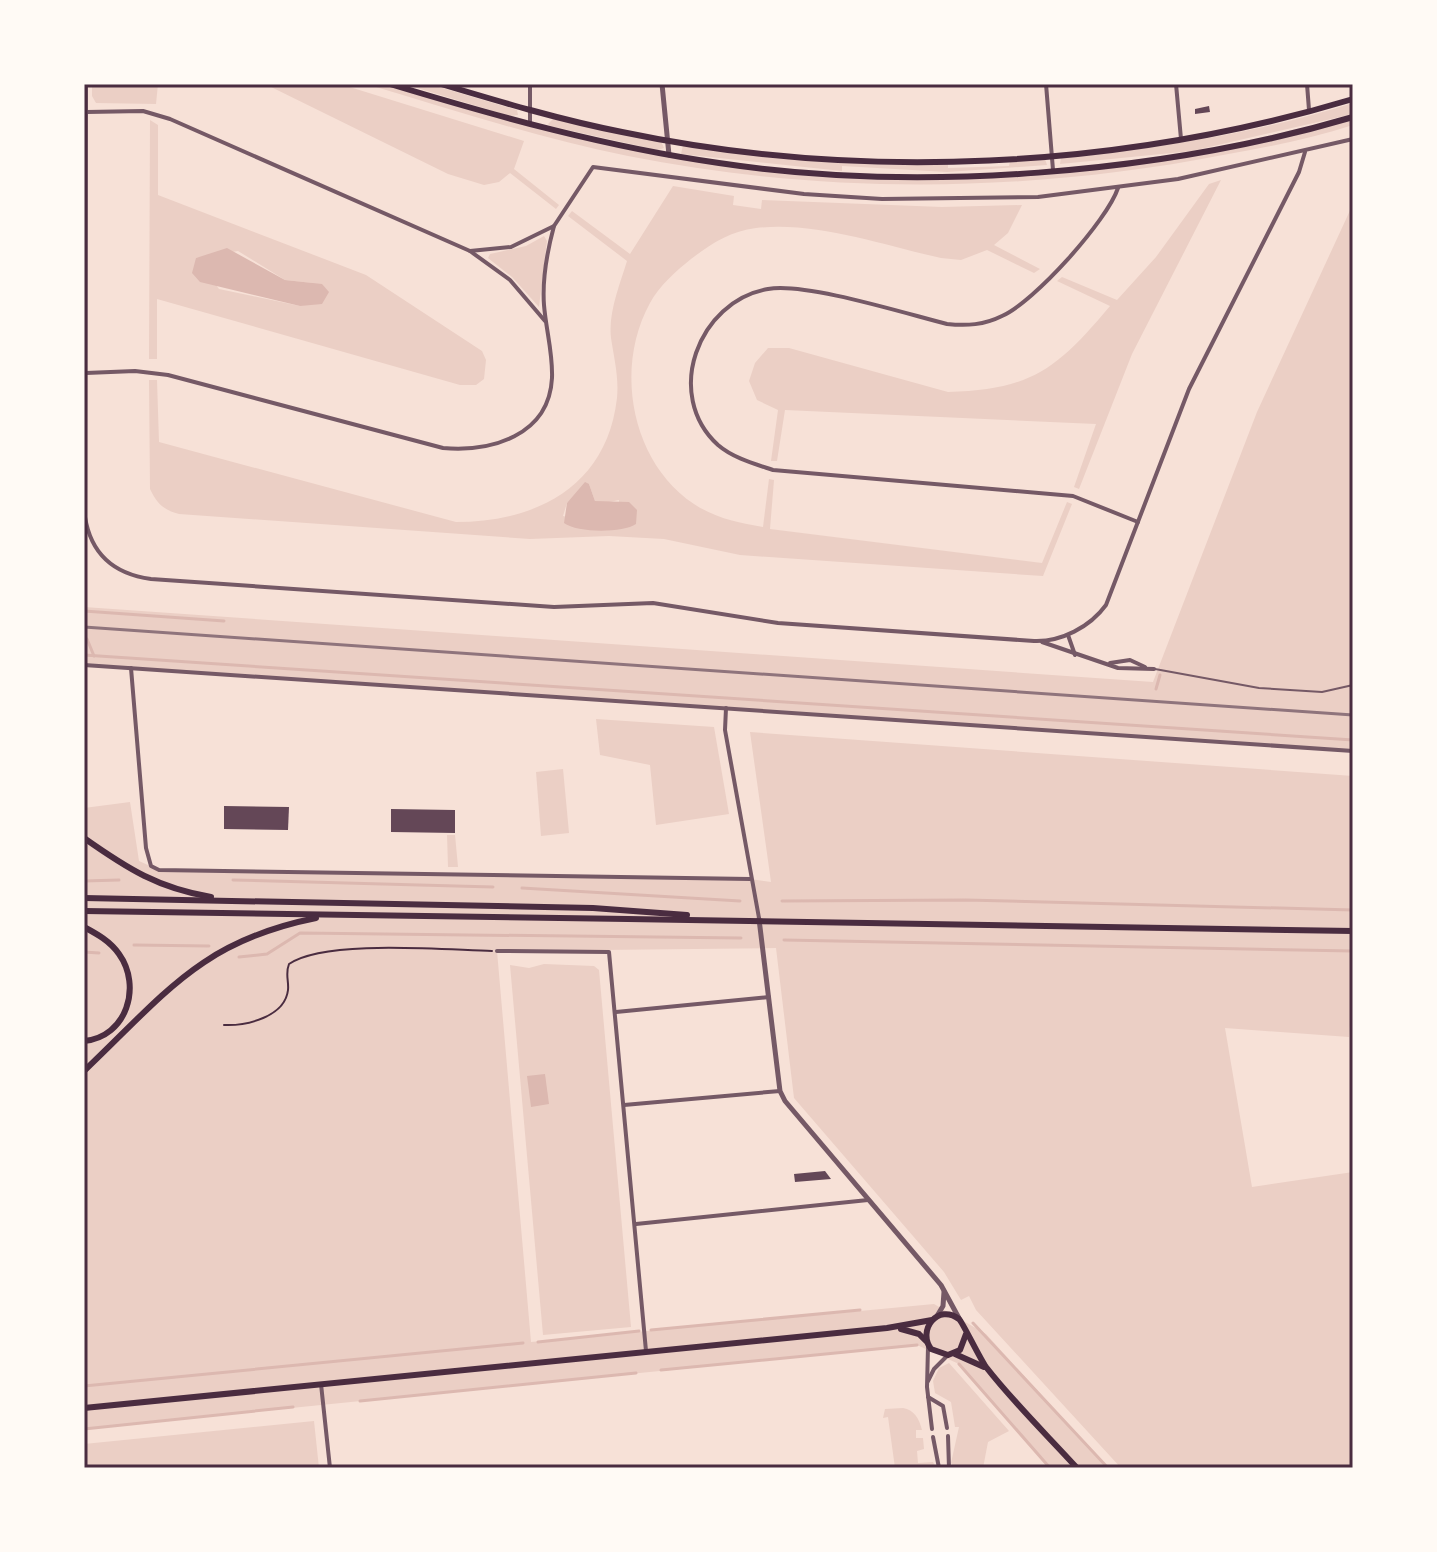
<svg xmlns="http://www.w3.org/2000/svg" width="1437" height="1552" viewBox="0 0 1437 1552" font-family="Helvetica,sans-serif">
<rect width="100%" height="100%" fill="#f7e1d7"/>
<!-- green -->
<g fill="#ebcfc5" fill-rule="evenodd">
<polygon points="92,84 158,84 156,104 96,103 92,96"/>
<polygon points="265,84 340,84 524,141 514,169 559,205 556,209 510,173 499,182 484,185 448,174"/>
<path d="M366,84C414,84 460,106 506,119C574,138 648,151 718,163C876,189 1055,175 1212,149C1259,142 1306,127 1353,117V125C1311,139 1267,147 1223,155C1028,193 824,195 628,156C539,138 453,110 366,84Z"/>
<polygon points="404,84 429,84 517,110 518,115 510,116"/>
<path d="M1353,103V114L1192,151L1060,164L1061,158C1159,148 1258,133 1353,103Z"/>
<polygon points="553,119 661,141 664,148 658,150 550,126 548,124"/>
<path d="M150,120L158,125V195L366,275L482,351L486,360L484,379L476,385H460L157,299V359H149ZM238,251L285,280L312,283L300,306L219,289L196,258Z"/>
<polygon points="683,145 775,157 948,164 948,168 1009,166 1010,161 1045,159 1047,165 947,172 842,166 842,171 681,154"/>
<path d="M1221,180L1132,354L1079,489L1074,487L1096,424L785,410L777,461H771L778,410L757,400L749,381L755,363L768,348H789L948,392C1032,390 1058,368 1110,306L1057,281L1062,277L1117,300L1156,257L1209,184Z"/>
<path d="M673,186L734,196L733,205L761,209L762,200L942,207L1022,205L1008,233L994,245L1040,269L1034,273L987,250L961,260L941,258C882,245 816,221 756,228C730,231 711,244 691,259C676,271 659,286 650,303C614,368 631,462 694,504C715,518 739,523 763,527L769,479L774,480L770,529L1042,563L1067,502L1072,504L1043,576L740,555L664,539L609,536L530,539L179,514C164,510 157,504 150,489L149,380H157L159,442L456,522C537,522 607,486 617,398C619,377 614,358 611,338C608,313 620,284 627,261L568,216L572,211L630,254ZM589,484L595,501L604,503L619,500V529L563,516L567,503Z"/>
<polygon points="1353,204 1353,751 84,665 84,607 1153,682 1257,412"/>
<polygon points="544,236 547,241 539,307 512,277 488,258 490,254 526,246"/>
<polygon points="596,719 714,727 729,814 656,825 650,765 600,755"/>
<polygon points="750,732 1353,776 1353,986 1349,1037 1225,1028 1252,1187 1353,1172 1353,1468 1121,1468 976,1310 969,1296 961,1300 944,1272 794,1098 776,948 497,951 531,1342 934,1304 986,1334 1108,1468 1050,1468 959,1364 917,1345 84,1429 84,808 130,802 139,861 159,870 750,879 771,882"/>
<polygon points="563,769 569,833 541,836 536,772"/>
<polygon points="447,835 455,835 458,867 448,867"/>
<polygon points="544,964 594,966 599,970 631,1327 543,1335 510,965 529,968"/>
<polygon points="949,1363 1009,1431 988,1442 983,1468 955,1468 951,1463 959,1427 955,1427 951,1402 935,1393 933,1381 939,1368"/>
<path d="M903,1408C914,1410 919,1418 922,1430H916V1438H923L924,1449L917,1451L918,1463L933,1462L936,1468H895L888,1417L883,1418L885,1409Z"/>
<polygon points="314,1421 319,1468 84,1468 84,1444"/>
</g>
<!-- water -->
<g fill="#dcb8b0">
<polygon points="227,248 285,280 322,284 329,292 322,304 300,306 200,282 192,273 196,258"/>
<path d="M585,482L589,484L595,501L629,502L637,510L636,524C623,533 577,533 564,523L567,503Z"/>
<polygon points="545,1074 549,1104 531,1107 527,1076"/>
</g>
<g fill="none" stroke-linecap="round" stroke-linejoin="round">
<!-- stream -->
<g stroke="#dcb8b0" stroke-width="3">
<polyline points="84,611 224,621"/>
<polyline points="87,639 94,656"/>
<polyline points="84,655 1353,740"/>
<polyline points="1156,689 1160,675"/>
<polyline points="233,880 493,887"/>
<polyline points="84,881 119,880"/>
<polyline points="522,888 740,901"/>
<polyline points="782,901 966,900 1353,910"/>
<polyline points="784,940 1353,951"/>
<polyline points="134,945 209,946"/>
<polyline points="84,952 99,953"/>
<polyline points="239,957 267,954 300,933 741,938"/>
<polyline points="973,1323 1108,1468"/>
<polyline points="651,1330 860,1310"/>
<polyline points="538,1342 639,1331"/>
<polyline points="959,1364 1050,1468"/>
<polyline points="661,1370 917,1345"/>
<polyline points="84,1386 523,1343"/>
<polyline points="360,1401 636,1373"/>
<polyline points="84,1429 293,1407"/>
</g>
</g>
<!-- building -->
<g fill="#644757">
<polygon points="1209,106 1210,112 1195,114 1195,109"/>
<polygon points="224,806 289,807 288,830 224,829"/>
<polygon points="391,809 455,810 455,833 391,832"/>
<polygon points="825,1171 831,1179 795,1182 794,1174"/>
</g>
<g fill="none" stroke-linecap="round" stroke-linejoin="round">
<!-- path -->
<path stroke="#4a2c40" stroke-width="2" d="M224,1025C246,1026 285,1017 288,990C289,981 285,974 289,964C325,939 446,950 492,951"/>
<!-- service -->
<polyline stroke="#755966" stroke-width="2" points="1155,669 1259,688 1322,692 1353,685"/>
<!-- minor -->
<g stroke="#755966" stroke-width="4">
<path d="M86,84L85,517C91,554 114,574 151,579L554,607L653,603L778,623L1034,641C1061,642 1090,627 1106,605L1189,389L1299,172L1305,152"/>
<polyline points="530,84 530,122"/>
<polyline points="1046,84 1053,170"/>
<polyline points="1176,84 1181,139"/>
<polyline points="1307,84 1309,110"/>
<polyline points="87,112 143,111 170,119 470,251 510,280 545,321"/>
<path d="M1118,188C1107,221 1034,302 1002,316C984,325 967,326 947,324C907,314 805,282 768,289C698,301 663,395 718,445C733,458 755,464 773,470L1073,496L1138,522"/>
<polyline points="470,251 511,247 554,226 593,167 804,194 882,199 1038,197 1178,179 1353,139"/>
<path d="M86,373L135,371L168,375L443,448C491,452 549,436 552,378C553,353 546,330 544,305C542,278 547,252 554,226"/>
<polyline points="1068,635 1075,655"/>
<polyline points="1042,642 1118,668 1154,669"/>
<polyline points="1110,663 1130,660 1145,667"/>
<polyline points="84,665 1353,751"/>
<polyline points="131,668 146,848 151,866 159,870 750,879"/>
<polyline points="726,708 725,730 759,918"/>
<polyline points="497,951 609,952 646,1351"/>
<polyline points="616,1012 769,997"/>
<polyline points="624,1105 780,1091"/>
<polyline points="636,1224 868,1200"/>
<polyline points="928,1347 927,1387 932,1429"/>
<polyline points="928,1381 934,1369 948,1355"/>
<polyline points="321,1384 330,1468"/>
<polyline points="928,1397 943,1406 947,1428"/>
<polyline points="948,1436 949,1468"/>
<polyline points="933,1437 939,1468"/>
</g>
<!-- tertiary -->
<g stroke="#755966" stroke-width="5">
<polyline points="662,84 669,155"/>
<polyline points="759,919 780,1091 785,1101 941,1285 960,1320"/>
<polyline points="937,1316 943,1306 944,1292"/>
</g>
<!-- secondary -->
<g stroke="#4a2c40" stroke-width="6">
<path d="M390,84C499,117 607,147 719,163C918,193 1160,174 1353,117"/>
<path d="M441,84C501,102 561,120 622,132C860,182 1120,169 1353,99"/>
<polyline points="901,1329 919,1334 926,1341"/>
<path d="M966,1334L960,1350L948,1355L931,1349C917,1330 938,1303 959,1319C963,1323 979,1357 986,1367C1014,1403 1047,1435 1077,1468"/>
<polyline points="955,1354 984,1367"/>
<polyline points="84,1408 887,1328 932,1320"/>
</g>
<!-- primary -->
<g stroke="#4a2c40" stroke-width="6">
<path d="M84,838C128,869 158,888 211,897"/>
<polyline points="84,898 593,908 687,915"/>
<path d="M84,911C507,919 930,921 1353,931"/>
<path d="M84,927C97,934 110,941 119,954C142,986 127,1037 84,1041"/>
<path d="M84,1071C165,994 201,941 316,918"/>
</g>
<!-- rail -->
<polyline stroke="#8f747c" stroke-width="3" points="84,627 1353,715"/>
</g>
<!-- border -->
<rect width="1437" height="1552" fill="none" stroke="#fffaf5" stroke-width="172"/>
<rect x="86" y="86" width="1265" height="1380" fill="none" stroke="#4a2c40" stroke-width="3"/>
</svg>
